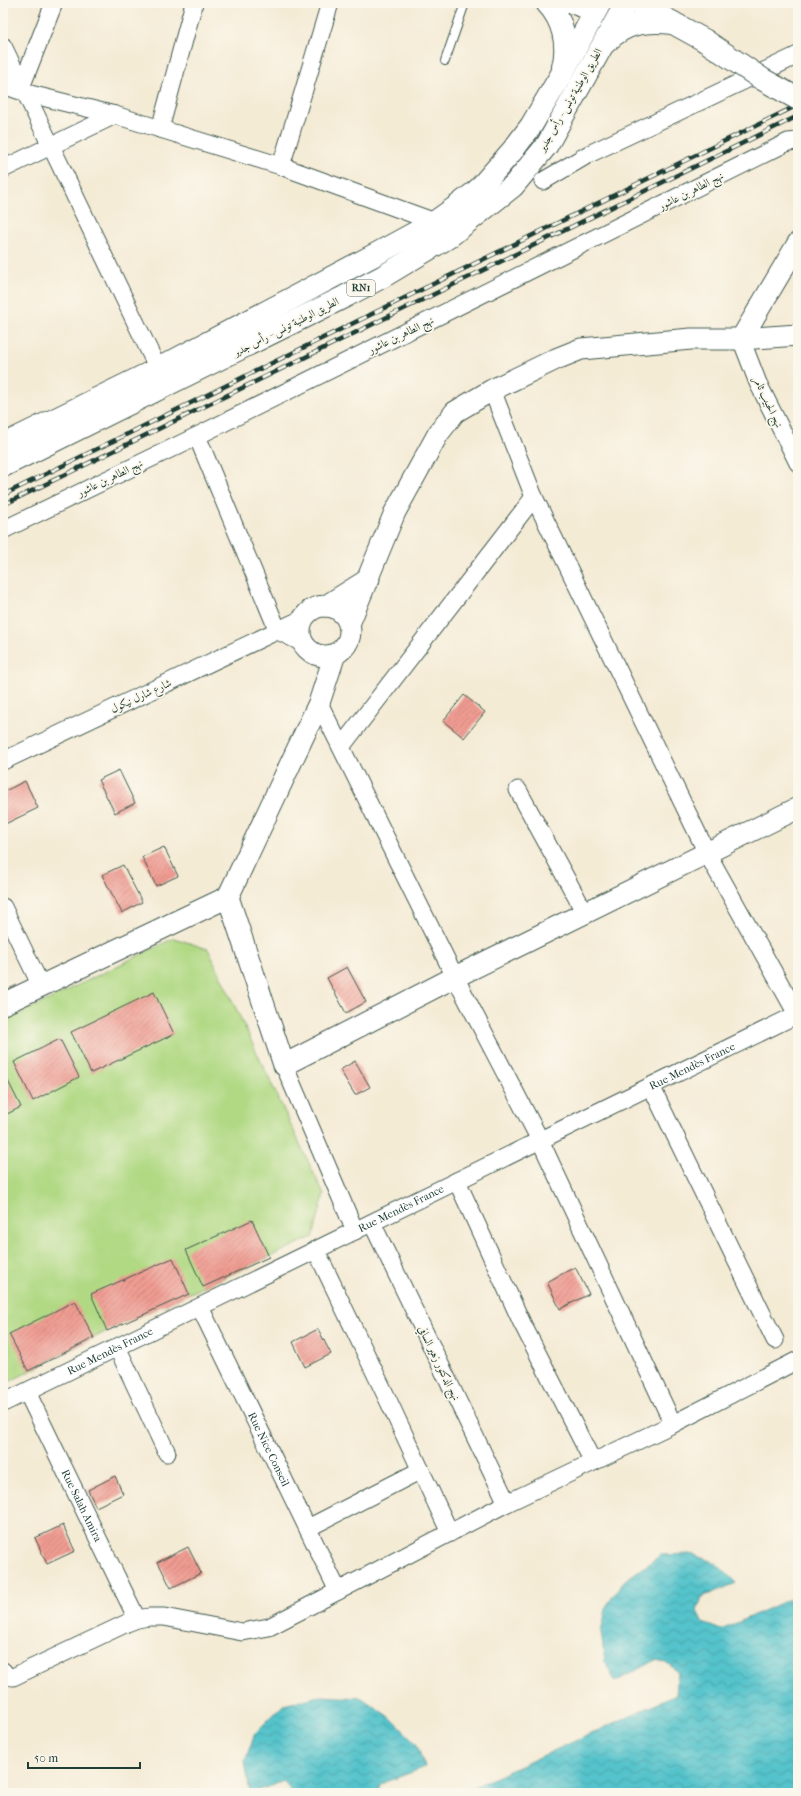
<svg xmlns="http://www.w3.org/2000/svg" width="801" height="1796" viewBox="0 0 801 1796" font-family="'IM FELL French Canon',Amiri,serif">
<defs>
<pattern id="water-waves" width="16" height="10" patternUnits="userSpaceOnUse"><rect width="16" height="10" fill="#55c3cb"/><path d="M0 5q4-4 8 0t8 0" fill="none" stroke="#46a0a6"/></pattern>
<pattern id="building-hatch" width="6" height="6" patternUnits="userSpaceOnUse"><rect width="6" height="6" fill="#f09c92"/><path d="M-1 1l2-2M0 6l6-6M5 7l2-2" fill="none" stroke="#c28078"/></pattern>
</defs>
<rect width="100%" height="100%" fill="#fbf7ec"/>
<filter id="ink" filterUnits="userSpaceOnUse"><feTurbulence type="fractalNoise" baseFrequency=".025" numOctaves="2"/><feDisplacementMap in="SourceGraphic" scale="8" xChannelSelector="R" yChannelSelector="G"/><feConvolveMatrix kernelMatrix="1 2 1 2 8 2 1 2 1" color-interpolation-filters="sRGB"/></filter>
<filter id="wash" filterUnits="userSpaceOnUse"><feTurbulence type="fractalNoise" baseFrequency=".012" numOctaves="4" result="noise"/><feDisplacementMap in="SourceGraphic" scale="16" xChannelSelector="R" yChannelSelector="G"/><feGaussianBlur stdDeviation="0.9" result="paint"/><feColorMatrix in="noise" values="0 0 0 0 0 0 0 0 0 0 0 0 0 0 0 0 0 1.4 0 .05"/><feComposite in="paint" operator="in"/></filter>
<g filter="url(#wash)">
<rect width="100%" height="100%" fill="#f4ebd5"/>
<!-- green -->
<polygon fill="#b1d984" stroke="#688b5c" points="174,938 208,949 324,1195 313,1237 107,1331 3,1385 3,1022"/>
<!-- water -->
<g fill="url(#water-waves)" stroke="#3a8080">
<polygon points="691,1554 716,1563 736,1583 702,1597 697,1611 703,1623 721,1630 798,1595 798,1793 461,1793 676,1695 678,1672 666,1662 655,1660 615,1682 605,1661 601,1632 607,1605 624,1581 661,1555"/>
<polygon points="320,1696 362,1698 392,1719 416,1743 425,1767 381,1784 377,1793 292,1793 284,1781 250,1793 245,1761 255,1733 283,1705"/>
</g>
<g id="blocks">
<!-- building -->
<g fill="url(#building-hatch)">
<polygon points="464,695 485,712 464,738 443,721"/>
<polygon points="119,770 135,803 115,813 98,780"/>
<polygon points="25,781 38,808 3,825 3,792"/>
<polygon points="164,847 178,876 156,886 142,857"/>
<polygon points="123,865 142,902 122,913 102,875"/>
<polygon points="347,967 366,1002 346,1013 327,978"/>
<polygon points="154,992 174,1034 91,1073 71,1032"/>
<polygon points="60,1039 79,1077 33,1101 14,1062"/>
<polygon points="355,1061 370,1087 355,1095 340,1070"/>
<polygon points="3,1071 21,1107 3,1116"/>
<polygon points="252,1220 269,1257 203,1287 186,1250"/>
<polygon points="173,1258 189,1294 107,1331 91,1294"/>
<polygon points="575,1267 589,1294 560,1309 547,1282"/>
<polygon points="75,1301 94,1338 28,1371 9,1334"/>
<polygon points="318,1329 331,1354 305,1367 293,1342"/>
<polygon points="115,1476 123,1494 96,1507 88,1490"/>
<polygon points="63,1525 75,1551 47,1564 35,1538"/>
<polygon points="188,1547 201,1573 171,1588 158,1562"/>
</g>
</g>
</g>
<g filter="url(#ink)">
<use href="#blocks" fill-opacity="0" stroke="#3f574c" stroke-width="1"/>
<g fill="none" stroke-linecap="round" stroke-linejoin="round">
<defs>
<polyline id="service" points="445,61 465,3"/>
<g id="minor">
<polyline points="566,3 595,13"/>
<polyline points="3,46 158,369"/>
<polyline points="3,85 26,93 115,115 281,166 435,222"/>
<polyline points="22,85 54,3"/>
<polyline points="160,129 194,3"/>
<polyline points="281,166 330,3"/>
<polyline points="3,169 115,115"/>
<polyline points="543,181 589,154 798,55"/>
<polyline points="741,339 758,383 798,463"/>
<polyline points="492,390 534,497 707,853 798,1016"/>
<polyline points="197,436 278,631"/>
<polyline points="3,530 197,436 788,142 798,141"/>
<polyline points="278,631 303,643"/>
<polyline points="319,703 455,977 540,1140 673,1424"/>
<polyline points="341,747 534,497"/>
<polyline points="3,761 304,618"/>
<polyline points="518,790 585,913"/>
<polyline points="3,907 41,986"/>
<polyline points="284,1065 355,1231"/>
<polyline points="651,1086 775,1340"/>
<polyline points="457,1181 522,1323 593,1462"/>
<polyline points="372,1223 507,1503"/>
<polyline points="316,1250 389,1402 450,1533"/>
<path id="s1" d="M200,1307L338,1591"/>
<polyline points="117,1347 167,1453"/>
<path id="s2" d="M27,1392L137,1619"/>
<path id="s3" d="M3,1403L798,1014"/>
<polyline points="308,1528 421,1470"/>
<polyline points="3,1671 7,1676 13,1677 127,1623 137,1619 149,1617 164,1617 242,1632 269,1627 507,1503 673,1424 798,1360"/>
</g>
<g id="tertiary">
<polyline points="741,339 798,243"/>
<circle cx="325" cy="631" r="25"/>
<polyline points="326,606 369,579"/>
<polyline points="349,624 395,512 438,434 455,412 492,390 556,359 581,349 691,339 741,339 798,335"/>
<polyline points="228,897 284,1065 455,977 798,808"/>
<polyline points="3,1004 228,897 319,703 335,654"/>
</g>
<g id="trunk">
<path d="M547,3C563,20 569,44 563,67"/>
<polyline points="637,3 704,40"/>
<path d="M606,42C626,22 647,20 673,23"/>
<polyline points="3,445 158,369 378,253 435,222 456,207 478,190 513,150 531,126 560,77 600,3"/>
<polyline points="3,466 344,297 382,277 447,238 513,186 547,145 626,3"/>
</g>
</defs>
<!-- service casing -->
<use href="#service" stroke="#3f574c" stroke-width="10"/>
<!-- minor casing -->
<use href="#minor" stroke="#3f574c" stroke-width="19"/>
<!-- tertiary casing -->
<use href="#tertiary" stroke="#3f574c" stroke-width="23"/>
<!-- trunk casing -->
<use href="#trunk" stroke="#3f574c" stroke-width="24"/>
<!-- service -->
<use href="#service" stroke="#fff" stroke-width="8"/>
<!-- minor -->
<use href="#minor" stroke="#fff" stroke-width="17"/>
<!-- tertiary -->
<use href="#tertiary" stroke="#fff" stroke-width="21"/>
<!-- trunk -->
<use href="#trunk" stroke="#fff" stroke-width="22"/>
<defs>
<g id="rail">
<polyline points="3,495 798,105"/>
<polyline points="3,505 798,116"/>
</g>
</defs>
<!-- rail casing -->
<use href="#rail" stroke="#1f3d34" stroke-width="4.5"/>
<!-- rail -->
<use href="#rail" stroke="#fbf7ec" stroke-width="3" stroke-dasharray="9" stroke-linecap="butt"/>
<defs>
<polyline id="trunk-bridge" points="704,40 762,79 798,99"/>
</defs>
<!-- trunk-bridge casing -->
<use href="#trunk-bridge" stroke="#3f574c" stroke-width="24" stroke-linecap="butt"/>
<!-- trunk-bridge -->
<use href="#trunk-bridge" stroke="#fff" stroke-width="22"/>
</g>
</g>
<g text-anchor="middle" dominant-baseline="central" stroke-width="3.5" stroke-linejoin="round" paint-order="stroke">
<!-- shield labels -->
<rect fill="#fbf7ec" stroke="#61756b" stroke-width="1" x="347" y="280" width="28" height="16" rx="3"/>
<g font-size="10" font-weight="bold" fill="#1f3d34">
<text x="361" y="288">RN1</text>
</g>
<!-- street labels -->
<g font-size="11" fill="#1f3d34" stroke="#fbf7ec">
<text transform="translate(570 100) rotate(-60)">الطريق الوطنية تونس - رأس جدير</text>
<text transform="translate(691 191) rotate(-27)">نهج الطاهر بن عاشور</text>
<text transform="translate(286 327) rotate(-27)">الطريق الوطنية تونس - رأس جدير</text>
<text transform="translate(401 335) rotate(-26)">نهج الطاهر بن عاشور</text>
<text transform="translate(768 402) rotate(65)">نهج الحبيب ثامر</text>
<text transform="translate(110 478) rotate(-26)">نهج الطاهر بن عاشور</text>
<text transform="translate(141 696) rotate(-25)">شارع شارل نيكول</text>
<text stroke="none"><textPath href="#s3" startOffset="767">Rue Mendès France</textPath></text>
<text stroke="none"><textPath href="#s3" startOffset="443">Rue Mendès France</textPath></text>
<text stroke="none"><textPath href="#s3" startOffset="119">Rue Mendès France</textPath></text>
<text transform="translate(439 1363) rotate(64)">نهج الدكتور زهير السافي</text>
<text stroke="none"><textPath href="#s1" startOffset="158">Rue Nice Conseil</textPath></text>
<text stroke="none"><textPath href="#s2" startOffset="126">Rue Salah Amira</textPath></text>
</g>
</g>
<!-- margin -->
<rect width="801" height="1796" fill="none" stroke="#fbf7ec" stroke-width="16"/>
<!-- scale -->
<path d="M28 1762v6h112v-6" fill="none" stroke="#1f3d34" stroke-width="2"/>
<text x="34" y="1762" font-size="12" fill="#1f3d34" stroke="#fbf7ec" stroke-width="3" paint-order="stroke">50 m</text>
</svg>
